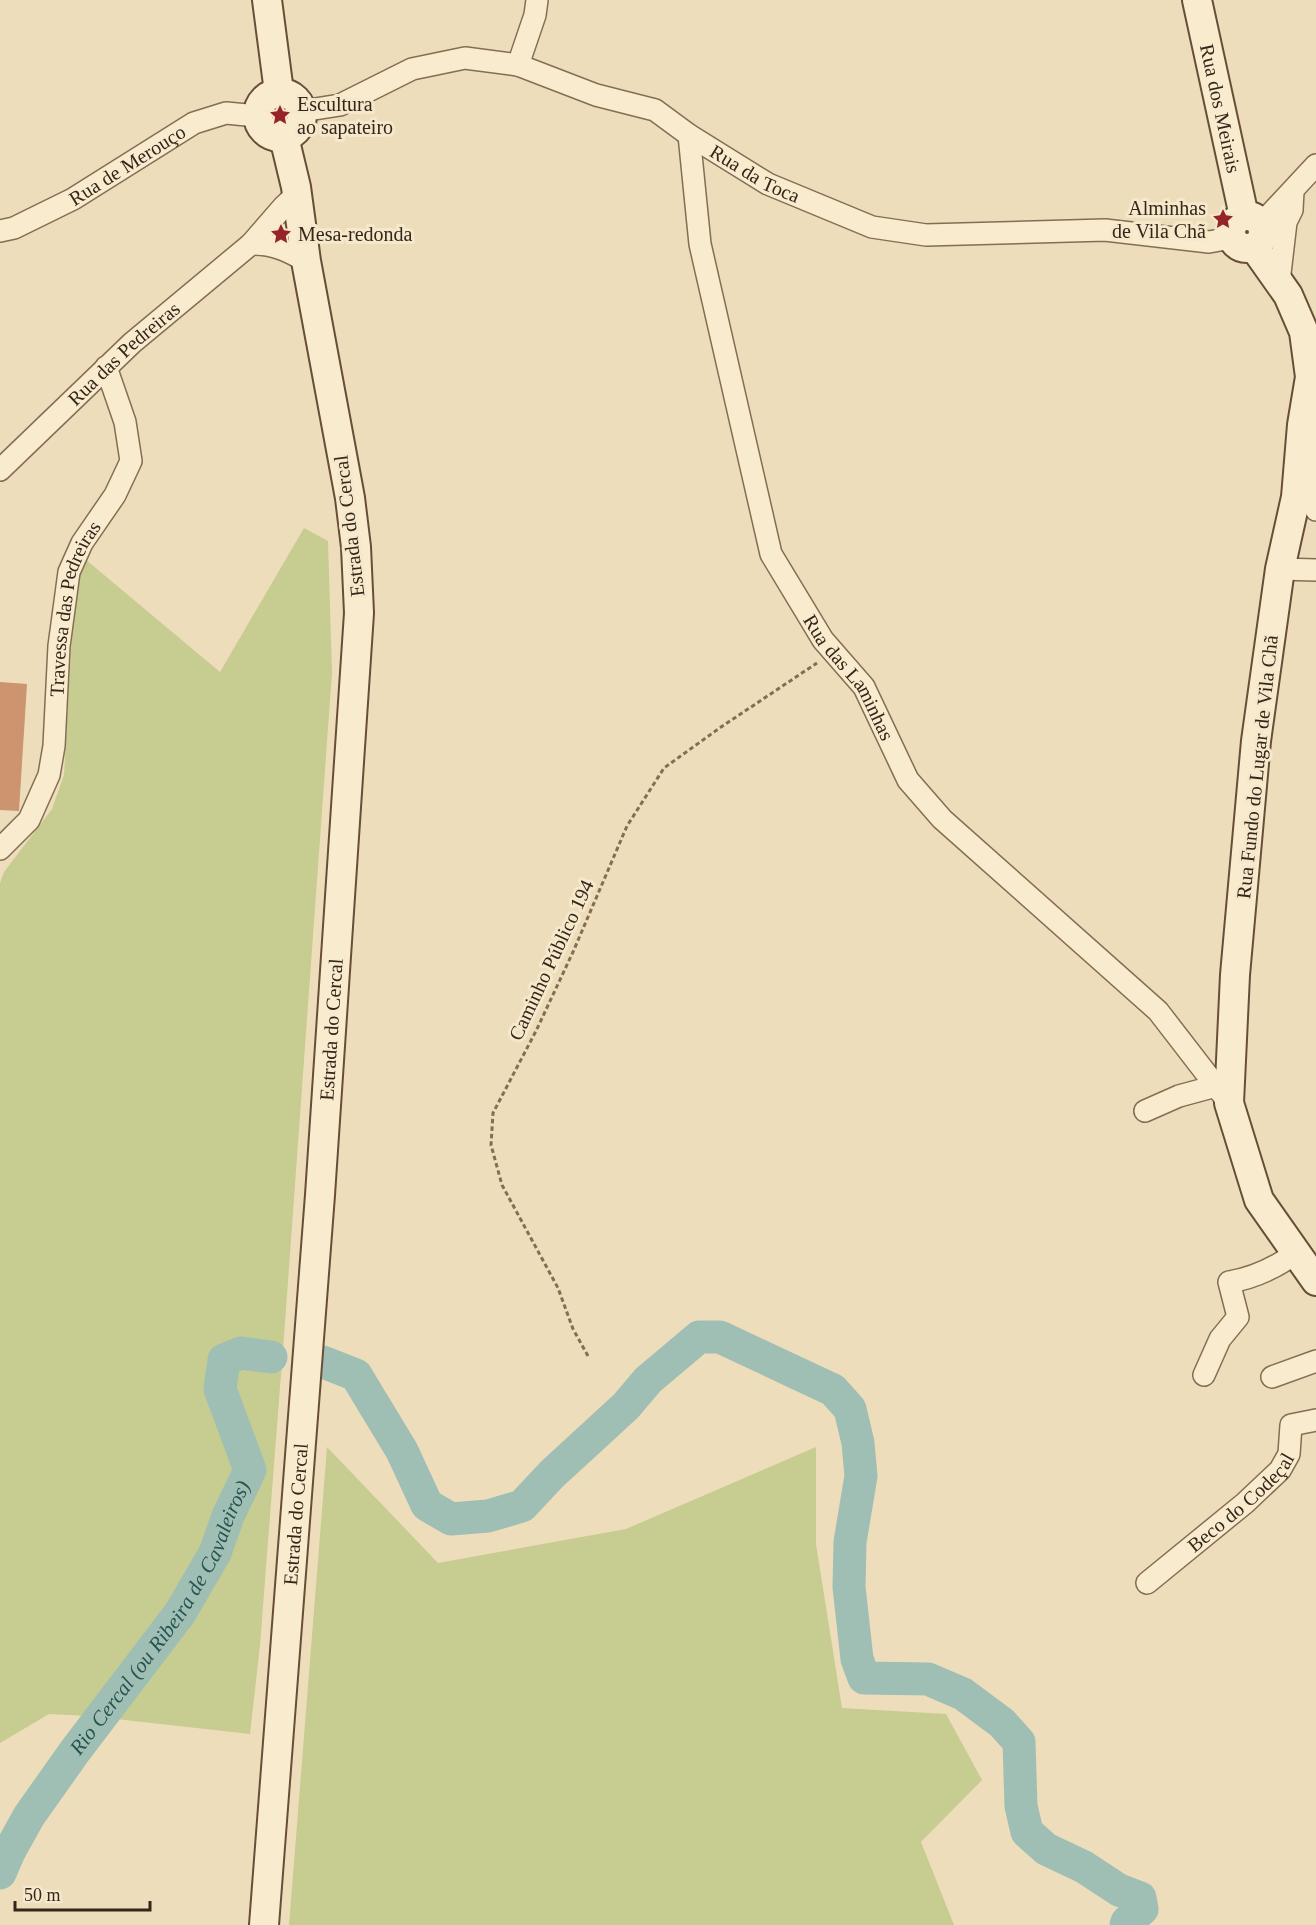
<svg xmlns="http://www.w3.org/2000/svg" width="1316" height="1925" viewBox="0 0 1316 1925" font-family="Georgia,serif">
<rect width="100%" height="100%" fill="#edb"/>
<!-- green -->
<g fill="#c7cc90">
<polygon points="304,528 328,541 332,673 285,1323 260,1645 250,1734 89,1716 49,1714 0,1743 0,883 4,872 52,809 64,775 72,633 73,583 85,559 220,672"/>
<polygon points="327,1447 438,1563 626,1529 816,1447 816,1544 842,1708 946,1714 982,1780 921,1842 954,1925 289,1925"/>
</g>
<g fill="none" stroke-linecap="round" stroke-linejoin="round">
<!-- river -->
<g stroke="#9fbfb5" stroke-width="33">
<polyline points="323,1362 356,1375 402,1451 427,1505 451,1519 488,1516 522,1506 552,1474 626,1406 648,1380 699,1337 720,1337 833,1390 850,1409 858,1443 861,1476 850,1542 849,1587 857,1659 864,1678 928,1679 963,1694 1002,1723 1019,1742 1021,1806 1027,1832 1046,1849 1084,1867 1119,1890 1140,1898 1142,1909 1127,1922 1126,1925"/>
<path id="s1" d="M0,1873L9,1852L29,1816L75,1751L180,1613L215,1553L228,1516L250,1470L220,1389L224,1360L241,1353L271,1357"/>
</g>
</g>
<!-- building -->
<polygon fill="#cd9470" points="0,682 27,684 19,811 0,810"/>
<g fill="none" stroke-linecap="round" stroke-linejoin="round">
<defs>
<g id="street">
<polyline points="518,65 535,15 537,0"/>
<path id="s2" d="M302,111L340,105L412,69L465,58L518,65L596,95L655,110L689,135L768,184L872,227L926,235L1105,230L1209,242L1231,238"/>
<path id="s3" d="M689,135L700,244L771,554L823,640L864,687L908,780L942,819L1158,1011L1229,1103"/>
<path d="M296,195L284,206L251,244C274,244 286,250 306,261"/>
<polyline points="1261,224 1316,165"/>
<path id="s4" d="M0,231L14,228L73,199L194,123L226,113L257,116"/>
<polyline points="1279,282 1286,222 1292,210 1293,191"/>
<polyline points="1314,435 1313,485 1316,486"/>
<path id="s5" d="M0,470L132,343L251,244"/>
<polyline points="1313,485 1316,510"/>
<polyline points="1280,569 1316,570"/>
<path id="s6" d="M0,849L29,820L49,775L54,746L59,646L69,572L82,543L115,495L131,461L125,422L106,367"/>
<polyline points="1145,1111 1179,1096 1216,1086"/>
<path d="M1204,1375L1220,1339L1238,1317L1229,1282C1255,1278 1275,1268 1296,1253"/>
<polyline points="1272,1377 1316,1361"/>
<path id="s7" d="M1147,1583L1245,1503L1280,1470L1289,1454L1291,1425L1316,1420"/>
</g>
<g id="secondary">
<polyline points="267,0 279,92"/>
<path id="s8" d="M1197,0L1244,216"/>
<circle cx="280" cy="115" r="22"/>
<circle cx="1247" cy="232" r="16"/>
<polyline points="1254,247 1288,295 1304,332 1310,377 1302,425 1296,497 1280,569 1256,741 1235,975 1229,1103 1259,1200 1316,1281"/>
<path id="s9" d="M264,1925L320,1195L359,613L356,547L350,498L306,261L296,187L284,137"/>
</g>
</defs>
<!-- street casing -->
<use href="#street" stroke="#856d55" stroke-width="24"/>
<!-- secondary casing -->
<use href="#secondary" stroke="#674e39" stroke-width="32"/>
<!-- path -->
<polyline stroke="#856d55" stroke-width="3" stroke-dasharray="4.5 3" stroke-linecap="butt" points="588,1356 573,1329 558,1288 502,1185 491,1145 493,1113 536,1031 573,952 627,826 664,768 721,727 817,663"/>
<!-- street -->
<use href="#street" stroke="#f9ebce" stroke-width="21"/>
<!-- secondary -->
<use href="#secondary" stroke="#f9ebce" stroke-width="28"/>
</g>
<!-- icons -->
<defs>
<symbol id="sight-bare" viewBox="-9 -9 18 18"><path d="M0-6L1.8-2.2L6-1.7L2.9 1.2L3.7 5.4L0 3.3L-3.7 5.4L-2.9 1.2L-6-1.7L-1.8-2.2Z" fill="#952428" stroke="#f6e8cb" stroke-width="2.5" paint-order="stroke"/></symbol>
</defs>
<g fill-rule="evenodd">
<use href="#sight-bare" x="265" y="100" width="30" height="30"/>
<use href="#sight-bare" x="1208" y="204" width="30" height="30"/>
<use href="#sight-bare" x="266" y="219" width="30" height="30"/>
</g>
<g text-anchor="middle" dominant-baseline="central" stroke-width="6" stroke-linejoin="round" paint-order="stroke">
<!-- poi labels -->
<g font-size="20" fill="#34261a" stroke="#f6e8cb" text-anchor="start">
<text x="297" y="104">Escultura<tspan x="297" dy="23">ao sapateiro</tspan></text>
<text x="1206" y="208" text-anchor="end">Alminhas<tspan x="1206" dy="23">de Vila Chã</tspan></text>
<text x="298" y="234">Mesa-redonda</text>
</g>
<!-- street labels -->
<g font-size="20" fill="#34261a" stroke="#f6e8cb">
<text stroke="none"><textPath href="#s8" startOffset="111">Rua dos Meirais</textPath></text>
<text stroke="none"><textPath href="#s4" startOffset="144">Rua de Merouço</textPath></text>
<text stroke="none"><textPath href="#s2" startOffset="490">Rua da Toca</textPath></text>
<text stroke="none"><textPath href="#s5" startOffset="170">Rua das Pedreiras</textPath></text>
<text transform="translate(349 526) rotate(-97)">Estrada do Cercal</text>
<text stroke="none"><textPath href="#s6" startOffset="260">Travessa das Pedreiras</textPath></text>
<text stroke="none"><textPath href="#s3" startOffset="574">Rua das Laminhas</textPath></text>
<text transform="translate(1257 767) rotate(-84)">Rua Fundo do Lugar de Vila Chã</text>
<text transform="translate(551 960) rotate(-65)">Caminho Público 194</text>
<text stroke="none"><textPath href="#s9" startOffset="898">Estrada do Cercal</textPath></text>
<text stroke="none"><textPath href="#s7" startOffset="124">Beco do Codeçal</textPath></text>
<text stroke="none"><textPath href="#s9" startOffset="412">Estrada do Cercal</textPath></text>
</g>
<!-- water labels -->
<g font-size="21" font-style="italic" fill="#295450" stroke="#f6e8cb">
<text stroke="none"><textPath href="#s1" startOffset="303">Rio Cercal (ou Ribeira de Cavaleiros)</textPath></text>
</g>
</g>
<!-- scale -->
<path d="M15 1901v9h135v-9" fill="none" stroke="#34261a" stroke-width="3"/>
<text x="24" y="1901" font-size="18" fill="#34261a" stroke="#f6e8cb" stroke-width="4.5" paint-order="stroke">50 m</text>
</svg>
